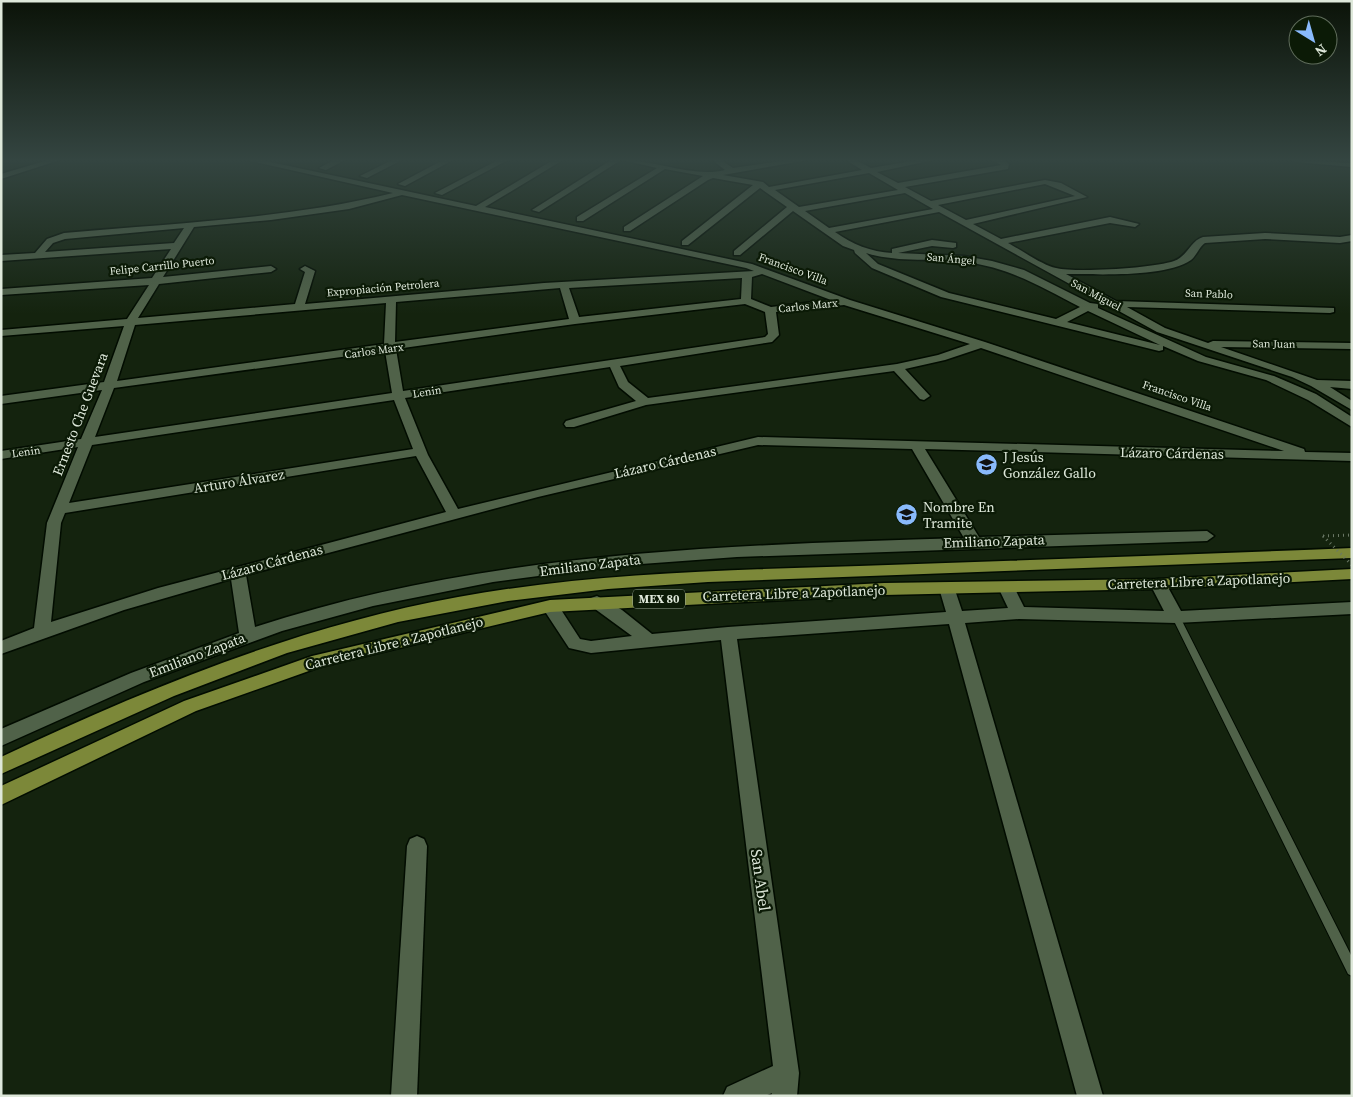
<svg xmlns="http://www.w3.org/2000/svg" width="1353" height="1097" viewBox="0 0 1353 1097" font-family="'Source Serif 4',serif">
<rect width="100%" height="100%" fill="#14230e"/>
<g fill="none" stroke-linecap="round" stroke-linejoin="round">
<defs>
<polygon id="lane" points="1176,614 1179,615 1180,617 1352,957 1352,976 1348,974 1172,617 1173,615"/>
<g id="street">
<polygon points="48,160 60,160 1,179 1,174"/>
<path d="M246,160H261L476,206L553,160H563L485,207L752,264L850,300L985,342L1304,449L1305,452L1352,453V461L925,449L979,537L1207,531L1214,536L1207,541L737,557L614,566L493,582L373,606L282,631L144,682L1,746V729L131,673L239,633L231,579L124,610L1,654V641L34,628L47,523L78,447L1,459V451L81,439L102,390L1,404V396L104,382L124,326L1,336V330L127,319L149,285L1,295V289L152,278L171,249L1,261V255L35,253L47,239L64,233C174,223 286,219 393,193ZM402,195L746,268L754,271L544,283L305,304L315,271L305,266L300,269L305,272L295,304L138,318L159,284L271,272L276,269L271,266L163,277L194,227L271,220L349,209ZM184,228L174,243L45,252L53,243L65,239ZM762,274L831,300L771,307L751,299L752,277ZM742,278L741,299L579,317L569,288ZM560,288L569,319L395,342L396,302ZM386,303L384,344L117,381L135,325ZM745,304L765,312L768,334L765,337L403,391L396,349L575,324ZM844,305L970,344L938,355L897,364L648,398L628,382L620,366L772,342L779,335L776,312ZM981,348L1284,451L758,437L458,509L428,455L405,398L610,367L619,387L636,401L566,421L564,424L566,427H574L646,405L894,371L920,399L924,400L930,396L905,369L945,360ZM385,351L392,393L95,437L114,388ZM394,400L413,449L69,503L92,445ZM758,445L912,449L964,538C726,545 483,552 255,627L246,575L538,497ZM416,456L446,512L158,588L51,622L61,523L65,513Z"/>
<polygon points="334,160 345,160 326,170 319,168"/>
<polygon points="392,160 402,160 367,178 360,176"/>
<polygon points="443,160 453,160 405,186 398,184"/>
<polygon points="498,160 508,160 442,195 435,193"/>
<polygon points="611,160 621,160 539,212 532,210"/>
<path d="M622,160C655,160 695,178 725,170L712,160H721L733,168L788,160H808L723,175L763,182L769,187L862,170L846,160H856L871,168L917,160H934L877,172L898,183L1001,165L992,160H1003L1009,164L1008,169L905,187L931,201L1045,180L1061,183L1087,197L973,224L1001,239L1110,217L1139,224L1135,227L1110,223L1008,243C1021,250 1042,265 1056,268C1077,273 1154,268 1174,261C1188,256 1190,241 1203,237L1265,233L1340,237L1352,235V241L1340,243L1265,239L1205,243C1199,247 1197,255 1191,260C1165,278 1097,274 1066,274L1116,301L1334,308V312L1330,313L1127,307L1165,328L1208,343L1213,341L1352,343V349L1221,347L1317,380L1352,381V389L1330,387L1352,401V410L1311,386L1292,377L1157,332L939,212L835,232C852,244 871,252 892,253V249L932,240L956,243V247L953,248L932,246L898,253L964,256L992,261L1024,270L1090,303L1098,304V308L1206,357L1274,376L1316,394L1352,417V427L1308,400L1266,380L1198,361L1163,346V350L1159,351L941,297L872,268L855,253L854,250L843,246L793,211L740,255H734V251L787,207L760,188L688,245H682V241L753,185L713,178L708,180L630,231H624V227L703,176L665,169L583,221H577V217L657,168ZM869,173L898,190L799,207L775,190ZM1045,184L1075,196L966,220L938,205ZM905,193L933,209L829,228L805,211ZM866,253C898,263 933,258 966,262C1010,268 1042,287 1080,307L1056,319L949,293L878,264ZM1088,311L1160,345L1067,322Z"/>
<polygon points="1292,160 1352,163 1352,167 1296,162"/>
<polygon points="1158,579 1164,580 1181,611 1352,602 1352,614 1176,623 1019,619 965,623 1103,1096 1077,1096 949,624 737,639 799,1073 797,1096 771,1096 772,1093 765,1096 723,1096 727,1087 773,1066 721,640 591,653 569,648 544,610 542,606 544,602 556,602 580,639 591,641 632,636 591,606 589,602 591,598 597,596 622,610 652,634 728,627 946,612 939,588 941,584 953,584 962,611 1008,608 998,587 1000,583 1012,583 1024,607 1164,611 1150,584 1152,580"/>
<polygon points="417,836 424,839 427,846 417,1096 391,1096 407,846 410,839"/>
</g>
<g id="primary">
<path d="M1352,548V558L708,582L608,589L508,601L398,622L287,653L174,696L1,774V757C147,688 299,626 458,597C590,573 726,570 859,566C1023,560 1188,555 1352,548Z"/>
<polygon points="1352,569 1352,579 1158,589 884,595 550,612 320,667 196,711 1,805 1,786 184,701 312,656 550,600 884,583 1158,579"/>
</g>
</defs>
<!-- lane casing -->
<use href="#lane" stroke="#020c00" stroke-width="2"/>
<!-- street casing -->
<use href="#street" stroke="#020c00" stroke-width="3"/>
<!-- primary casing -->
<use href="#primary" stroke="#020c00" stroke-width="3"/>
<!-- path -->
<polyline stroke="#6b7866" stroke-width="3" stroke-dasharray="1 4" stroke-linecap="butt" points="1323,536 1352,535"/>
<!-- lane -->
<use href="#lane" fill="#506249" fill-rule="evenodd"/>
<!-- street -->
<use href="#street" fill="#506249" fill-rule="evenodd"/>
<!-- primary -->
<use href="#primary" fill="#7c8839" fill-rule="evenodd"/>
<!-- path-bridge -->
<polyline stroke="#6b7866" stroke-width="3" stroke-dasharray="1 4" stroke-linecap="butt" points="1323,536 1352,565"/>
</g>
<!-- sky -->
<linearGradient id="sky" x2="0" y2="1"><stop stop-color="#0b1308"/><stop offset="0.51" stop-color="#344541"/><stop offset="1" stop-color="#344541" stop-opacity="0"/></linearGradient>
<rect width="1353" height="314" fill="url(#sky)"/>
<!-- icons -->
<defs>
<symbol id="school-disc" viewBox="-11 -11 22 22"><circle r="9.5" fill="#89bafc" stroke="#0b1a06"/><path d="M0-5L7-2L0 1L-7-2ZM-4 1L0 2.5L4 1V4Q0 6-4 4Z" fill="#111"/></symbol>
</defs>
<g fill-rule="evenodd">
<use href="#school-disc" x="974" y="452" width="25" height="25"/>
<use href="#school-disc" x="894" y="502" width="25" height="25"/>
</g>
<g text-anchor="middle" dominant-baseline="central" stroke-width="4.5" stroke-linejoin="round" paint-order="stroke">
<!-- far-street labels -->
<g font-size="11" fill="#dee8da" stroke="#0b1a06">
<text transform="translate(951 259) rotate(5)">San Ángel</text>
<text transform="translate(162 266) rotate(-6)">Felipe Carrillo Puerto</text>
<text transform="translate(793 269) rotate(20)">Francisco Villa</text>
<text transform="translate(383 288) rotate(-5)">Expropiación Petrolera</text>
<text transform="translate(1209 294) rotate(2)">San Pablo</text>
<text transform="translate(1096 295) rotate(28)">San Miguel</text>
<text transform="translate(808 306) rotate(-6)">Carlos Marx</text>
<text transform="translate(1274 344) rotate(1)">San Juan</text>
<text transform="translate(374 351) rotate(-8)">Carlos Marx</text>
<text transform="translate(427 392) rotate(-9)">Lenin</text>
<text transform="translate(1177 396) rotate(19)">Francisco Villa</text>
<text transform="translate(26 452) rotate(-8)">Lenin</text>
</g>
<!-- shield labels -->
<rect fill="#0b1a06" stroke="#9faa9a" stroke-width="1" x="633" y="589.5" width="52" height="19" rx="4"/>
<g font-size="12" font-weight="bold" fill="#dee8da">
<text x="659" y="599">MEX 80</text>
</g>
<!-- street labels -->
<g font-size="14" fill="#dee8da" stroke="#0b1a06">
<text transform="translate(80 414) rotate(-69)">Ernesto Che Guevara</text>
<text transform="translate(1172 453) rotate(1)">Lázaro Cárdenas</text>
<text transform="translate(665 462) rotate(-13)">Lázaro Cárdenas</text>
<text transform="translate(239 481) rotate(-9)">Arturo Álvarez</text>
<text transform="translate(994 541) rotate(-2)">Emiliano Zapata</text>
<text transform="translate(272 562) rotate(-15)">Lázaro Cárdenas</text>
<text transform="translate(590 565) rotate(-7)">Emiliano Zapata</text>
<text transform="translate(1199 581) rotate(-2)">Carretera Libre a Zapotlanejo</text>
<text transform="translate(794 593) rotate(-2)">Carretera Libre a Zapotlanejo</text>
<text transform="translate(394 643) rotate(-14)">Carretera Libre a Zapotlanejo</text>
<text transform="translate(197 655) rotate(-21)">Emiliano Zapata</text>
</g>
<!-- poi labels -->
<g font-size="14" fill="#dee8da" stroke="#0b1a06" text-anchor="start">
<text x="1003" y="457">J Jesús<tspan x="1003" dy="16">González Gallo</tspan></text>
<text x="923" y="507">Nombre En<tspan x="923" dy="16">Tramite</tspan></text>
</g>
<!-- near-street labels -->
<g font-size="16" fill="#dee8da" stroke="#0b1a06">
<text transform="translate(761 880) rotate(82)">San Abel</text>
</g>
</g>
<!-- border -->
<rect width="1353" height="1097" fill="none" stroke="#dee8da" stroke-width="5"/>
<!-- north arrow -->
<g transform="translate(1313 40) rotate(143)"><circle r="24" fill="#0b1a06" stroke="#5f6c5b"/>
<path d="M0-4L9 19L0 12L-9 19Z" fill="#89bafc"/>
<text y="-8" font-size="14" font-weight="bold" text-anchor="middle" fill="#dee8da">N</text>
</g>
</svg>
